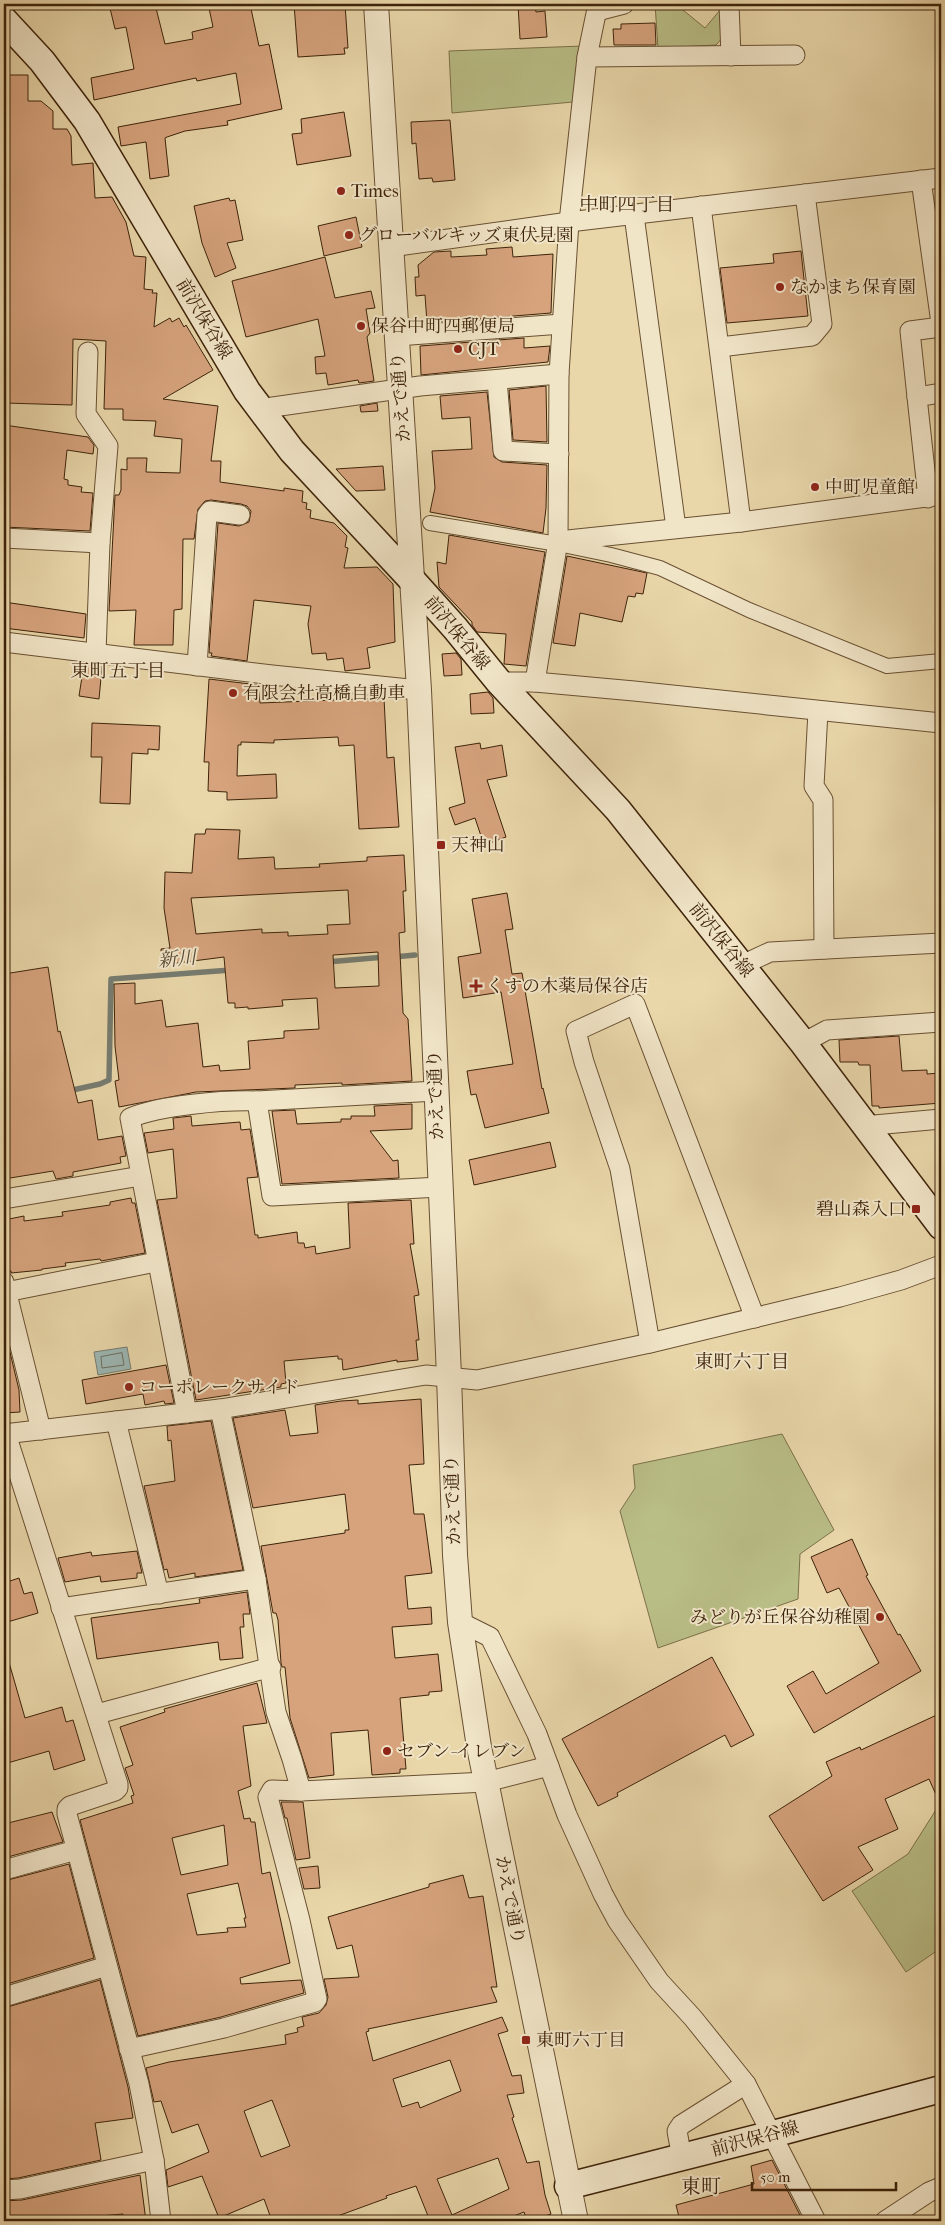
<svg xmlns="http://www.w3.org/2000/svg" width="945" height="2225" viewBox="0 0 945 2225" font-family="'IM FELL French Canon','Noto Serif JP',serif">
<rect width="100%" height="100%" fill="#e9d7aa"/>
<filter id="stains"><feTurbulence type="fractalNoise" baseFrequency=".004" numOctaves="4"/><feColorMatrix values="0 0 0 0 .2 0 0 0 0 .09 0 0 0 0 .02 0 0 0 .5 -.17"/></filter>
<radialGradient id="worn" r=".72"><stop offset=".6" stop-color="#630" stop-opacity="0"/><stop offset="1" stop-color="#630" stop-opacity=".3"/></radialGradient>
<!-- green -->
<g fill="#b9bd86" stroke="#7c7048">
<polygon points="655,4 688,4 683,10 705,28 721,9 723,37 716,45 658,48"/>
<polygon points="583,46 573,102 452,113 449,51"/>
<polygon points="782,1434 834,1530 800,1554 798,1599 658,1648 620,1511 635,1488 633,1465"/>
<polygon points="941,1802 941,1948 906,1972 852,1891 908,1854"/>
</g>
<!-- water -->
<polygon fill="#9cb7b4" stroke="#767c70" points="127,1347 131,1369 98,1375 94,1352"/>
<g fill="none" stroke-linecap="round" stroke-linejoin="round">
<!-- shore -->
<polygon stroke="#6d6d5f" stroke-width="1" points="122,1353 124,1365 102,1368 101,1357"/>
<!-- stream -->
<g stroke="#767c70" stroke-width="5.5">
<polyline points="394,957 415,955"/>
<polyline points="327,962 385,957"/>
<polyline points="68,1091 100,1084 109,1080 111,979 231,970"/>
</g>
</g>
<!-- building -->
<g fill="#d6a37d" stroke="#3e230a" fill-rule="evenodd">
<polygon points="109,4 155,4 165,44 193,39 192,32 213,27 209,8 228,4 250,4 259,46 269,44 282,109 227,121 228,125 185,131 167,137 165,138 169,176 150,179 146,142 121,146 118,127 241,104 236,73 197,81 196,78 177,82 94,100 91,78 134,69 126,27 115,29"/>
<polygon points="294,4 345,4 348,48 344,48 345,54 298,57"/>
<polygon points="518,4 535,4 536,12 545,11 547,37 520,39"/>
<polygon points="655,23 656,45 614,45 613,29 621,29 621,24"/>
<polygon points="4,75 28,75 28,101 41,101 53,111 53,129 67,129 71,136 72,165 93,163 95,198 112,197 126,222 134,256 146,257 144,289 153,290 152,293 157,293 154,327 170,318 172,322 179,318 184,327 186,325 213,370 163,399 218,406 211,461 221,461 220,482 284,491 284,488 303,491 302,502 307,503 306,509 311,510 310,518 334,523 347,536 345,547 348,548 344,568 377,567 393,584 395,642 367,648 370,668 345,671 343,658 327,660 326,653 312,654 308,624 311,606 254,600 247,661 211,656 212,653 209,653 218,523 239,526 249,522 251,511 247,506 241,504 211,500 205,501 198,509 194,539 183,539 182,609 174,610 173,645 134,645 136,610 109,611 115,495 119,495 121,490 121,469 127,470 127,458 147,458 146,472 180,473 182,439 154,436 156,421 123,420 123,409 104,409 106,341 73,339 72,405 4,403 4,316 9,271 4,270"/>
<polygon points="344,112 351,156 297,165 292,134 302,133 301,119"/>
<polygon points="450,120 455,180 433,182 432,178 419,179 416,143 412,144 411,122"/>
<polygon points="229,198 230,201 235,200 243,240 227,243 236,268 215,277 202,243 194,206"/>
<polygon points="356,217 362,247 324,256 318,226"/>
<polygon points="512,247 513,257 553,254 551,313 427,323 425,295 416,296 415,277 419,277 418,265 434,252 451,251 451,257 487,255 486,249"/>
<polygon points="801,251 808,316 727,323 720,268 774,263 773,254"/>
<polygon points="325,257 335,298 371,291 375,308 366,309 370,333 367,337 374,381 359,383 358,380 328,385 326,373 316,374 315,357 325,356 318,319 246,337 232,281"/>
<polygon points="524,338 524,348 550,346 548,362 421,375 420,346"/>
<polygon points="546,386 547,442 513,440 509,390"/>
<polygon points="487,392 494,457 502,462 547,465 546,508 543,533 430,512 435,488 432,451 472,449 470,417 442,419 440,396"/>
<polygon points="377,403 378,411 361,412 360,406"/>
<polygon points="4,425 88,437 94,445 93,454 67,450 64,479 68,480 68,485 82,487 81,492 93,493 90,531 4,527 6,477 4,477"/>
<polygon points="383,466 385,490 356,491 336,469"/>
<polygon points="449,535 545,552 526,666 504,664 506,634 477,632 472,625 472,622 439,587 437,562 446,564"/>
<polygon points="567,556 647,573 643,594 636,593 635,597 628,596 622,622 580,613 575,646 553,643"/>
<polygon points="4,602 86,614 84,638 4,628"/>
<polygon points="456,653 461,659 462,675 444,676 442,654"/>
<polygon points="84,664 102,667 99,699 79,696"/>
<polygon points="209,679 258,685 260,703 384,698 387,758 394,757 399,827 359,829 354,745 339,746 338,737 274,740 274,743 241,742 241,745 238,745 237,776 276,774 277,798 227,800 227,792 208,791 209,762 204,762"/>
<polygon points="488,692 493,698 494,713 471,714 470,694"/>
<polygon points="92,723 160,726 159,750 148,749 148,754 132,753 130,804 100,803 102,757 91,757"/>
<polygon points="480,743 481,749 502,745 507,776 487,780 506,837 484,845 475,818 455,825 449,808 465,803 455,747"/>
<path d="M206,829L240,830L238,859L274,857L275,869L320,867L319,864L367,861V857L404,855L406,891H403L405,932L399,933L403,1013L408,1019L412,1081L342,1085V1083L295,1085V1088L196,1092L119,1107L115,1081L119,1080L115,1046L114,984L135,983V1004L162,1000L166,1027L198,1023L203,1067L219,1065L220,1071L250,1069L248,1041L284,1038V1031L319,1029L317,998L282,1000L283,1006L248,1009V1007L235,1008V1003H228L224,957L162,965L161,949L170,948L164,908L165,872L192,873L195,834H205ZM348,890L350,924L327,925L328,934L288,936V932L262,933V929L196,934L191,898ZM378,952L379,986L335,988L333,955Z"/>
<polygon points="507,893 513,929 505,930 512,974 522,973 542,1089 543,1088 549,1113 485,1128 476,1094 471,1095 467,1071 513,1064 501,992 463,998 458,957 481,953 472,899"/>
<polygon points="48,967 58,1032 60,1031 78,1103 92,1100 98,1140 122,1136 126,1156 120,1157 121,1163 73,1172 73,1176 56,1179 53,1171 4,1179 4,974"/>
<polygon points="899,1036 902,1071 927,1070 927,1074 941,1073 941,1103 879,1108 879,1106 872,1106 870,1065 859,1065 858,1062 840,1062 839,1040"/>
<polygon points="412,1104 412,1129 370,1131 393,1161 398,1160 399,1178 282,1184 272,1111 295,1110 297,1124 341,1122 341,1119 351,1119 351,1116 375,1116 374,1106"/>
<polygon points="191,1116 192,1126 240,1122 241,1130 250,1129 258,1177 247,1178 255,1235 258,1235 258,1238 297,1232 298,1243 304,1243 305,1248 315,1246 316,1254 350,1248 348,1203 411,1200 414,1244 410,1244 419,1295 414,1296 419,1340 416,1340 418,1360 397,1362 397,1360 343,1370 342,1359 338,1359 338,1356 284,1361 286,1383 281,1384 281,1387 196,1400 157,1200 177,1198 173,1149 148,1153 144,1133 174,1129 173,1118"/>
<polygon points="550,1142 556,1167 474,1185 469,1160"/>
<polygon points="131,1198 132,1203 135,1203 145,1253 101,1261 100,1259 65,1263 66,1266 42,1269 42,1270 11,1273 11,1271 6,1271 4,1220 24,1216 24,1221 63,1216 62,1212 110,1205 110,1202"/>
<polygon points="4,1344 8,1344 19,1390 20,1412 4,1413"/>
<polygon points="166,1365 174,1403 165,1404 164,1401 145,1405 143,1394 86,1404 82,1380"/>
<polygon points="421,1399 424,1464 409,1465 414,1514 424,1514 432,1573 405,1576 408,1609 431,1607 432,1624 392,1627 395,1658 438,1654 442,1691 429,1692 429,1695 400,1698 406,1769 400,1769 400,1773 372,1775 368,1730 331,1733 334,1775 309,1778 290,1718 285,1667 282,1667 281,1663 278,1620 276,1613 273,1613 261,1546 345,1533 345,1530 349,1530 345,1494 253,1508 233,1418 285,1410 290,1436 318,1433 315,1405 341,1401 358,1400 358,1404"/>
<polygon points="211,1421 243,1570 195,1577 195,1573 169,1578 167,1569 164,1570 144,1486 175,1481 171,1440 168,1441 167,1426"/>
<polygon points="852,1539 868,1575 866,1576 898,1635 900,1634 921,1671 814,1733 787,1686 813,1671 826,1694 879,1663 839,1588 827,1593 811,1557"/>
<polygon points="137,1551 142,1573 137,1573 137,1578 101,1582 100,1576 65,1582 58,1558 91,1552 92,1556"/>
<polygon points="19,1578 24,1594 32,1592 38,1613 4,1623 4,1583"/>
<polygon points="247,1592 250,1614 243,1614 244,1627 240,1627 243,1658 220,1660 218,1642 97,1659 91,1618 200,1603 199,1599"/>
<polygon points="712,1657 754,1735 731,1747 725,1735 617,1793 618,1796 598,1806 562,1739"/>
<polygon points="8,1659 25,1718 62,1707 66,1722 73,1720 85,1760 54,1770 49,1751 4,1764 4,1660"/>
<path d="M257,1683L267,1723L243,1726L251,1786L238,1791L244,1819L250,1818L251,1822H255L262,1874L270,1872L290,1963L240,1978L241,1984L301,1980L304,1993L221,2017L138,2036L80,1820L133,1803L131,1796L134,1795L125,1768L133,1765L120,1727L165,1712L164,1709ZM224,1825L228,1865L181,1875L172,1838ZM238,1883L246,1918H244L246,1927L227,1928L228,1932L197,1935L187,1894Z"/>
<polygon points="941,1713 941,1806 929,1779 885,1799 898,1829 858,1847 873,1870 823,1901 769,1816 832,1776 826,1762 860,1747 861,1750"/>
<polygon points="281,1802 303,1802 310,1858 296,1860 287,1818 285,1818"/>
<polygon points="52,1812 63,1842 4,1858 4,1824"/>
<polygon points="69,1864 94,1958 4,1985 4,1881"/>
<polygon points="318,1866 320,1888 304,1889 299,1868"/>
<path d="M463,1875L469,1898L483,1896L497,1987H491L497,2002L368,2029L369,2031L366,2032L373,2061L502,2017L508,2031L498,2034L512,2076L521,2075L524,2093L507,2095L514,2117L512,2118L527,2163L539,2161L545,2195L551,2214L530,2221H527L524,2212L501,2221H430L416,2186L386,2196L387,2198L324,2221H272L264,2199L219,2218L202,2176L168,2187L166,2170L209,2152L198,2124L172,2133L161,2101L154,2102L146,2068L169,2062L286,2044L285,2035L298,2032L297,2028L304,2026L302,2017L319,2013L326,2005L328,1997L324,1979L359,1977L352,1945L337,1949L328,1917L429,1887V1884ZM450,2060L461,2091L420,2108L418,2102L402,2107L393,2079ZM272,2100L290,2146L261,2157L244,2111ZM498,2158L509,2189L452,2215L437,2179Z"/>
<polygon points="100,1980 128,2087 133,2118 95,2123 101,2160 18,2178 4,2179 4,2008"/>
<polygon points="772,2160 803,2221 680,2221 676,2205 754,2184 751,2166"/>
<polygon points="140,2175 146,2221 124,2221 123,2214 89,2217 89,2220 77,2221 4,2221 4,2201 22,2200"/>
</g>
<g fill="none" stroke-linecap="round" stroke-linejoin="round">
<defs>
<polyline id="pedestrian" points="430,523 558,544 611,555 660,568 749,610 887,666 941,661"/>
<g id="minor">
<polyline points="729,4 731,56"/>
<polyline points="597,11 624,4"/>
<polyline points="587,57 795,55"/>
<polyline points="921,180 941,323"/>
<polyline points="701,206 741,522"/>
<polyline points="634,215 676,528"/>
<polyline points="391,247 569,222 941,178"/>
<polyline points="397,336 562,324"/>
<polyline points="720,347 812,336 822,324 805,194"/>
<polyline points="88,352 86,414 108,446 100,543 96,653"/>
<polyline points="497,380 503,451 559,454"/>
<polyline points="917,397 910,331 941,327"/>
<polyline points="259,409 420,386 559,374"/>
<polyline points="928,498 917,397 941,393"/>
<polyline points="4,538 100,543"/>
<polyline points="558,541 741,522 941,495"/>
<polyline points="4,642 272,675 419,690"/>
<polyline points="197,666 207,515 210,511 240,515"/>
<polyline points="499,682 535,682 634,691 941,723"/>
<polyline points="535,682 558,541 559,374 569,222 587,57 598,4"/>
<polyline points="818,711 814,786 823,800 824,949"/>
<polyline points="742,965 770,952 941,943"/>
<polyline points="803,1043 827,1030 941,1022"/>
<polyline points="257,1101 272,1196 440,1187"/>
<polyline points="863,1126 941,1119"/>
<polyline points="4,1199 141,1176"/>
<polyline points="4,1282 41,1430"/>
<polyline points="6,1292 156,1262"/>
<polyline points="650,1343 620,1169 584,1062 576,1031 635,1004 755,1318"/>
<polyline points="220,1409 256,1579 276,1712 292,1759 301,1791"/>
<path d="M187,1413L130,1118C161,1105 224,1100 257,1101L436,1091"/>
<polyline points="116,1421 159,1594"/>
<polyline points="4,1434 220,1409 426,1375 477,1380 650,1343 840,1297 901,1280 941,1265"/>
<polyline points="6,1434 118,1784 118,1788 115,1791 70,1806 67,1809 67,1814 139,2084 154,2160 161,2221"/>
<polyline points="61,1608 256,1579"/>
<polyline points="460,1622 490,1637 537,1734 567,1815 603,1894 617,1920 659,1981 693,2018 746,2084 816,2221"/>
<polyline points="97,1714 271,1667"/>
<polyline points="4,1870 76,1850"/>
<polyline points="4,1997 107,1966"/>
<polyline points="129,2049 224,2028 315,2002 317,1999 300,1920 268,1797 272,1790 301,1791 486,1782 549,1766"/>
<polyline points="682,2158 677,2131 681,2125 746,2084"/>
<polyline points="4,2190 20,2189 154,2160"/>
<polyline points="885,2221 929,2192 941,2187"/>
</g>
<polyline id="tertiary" points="376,4 419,690 449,1376 455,1555 460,1622 479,1747 576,2221"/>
<g id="secondary">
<polyline points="4,20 42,61 87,121 247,391 292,451 412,580 455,628 499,682 618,810 803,1043 941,1226"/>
<polyline points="568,2186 773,2134 941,2089"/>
</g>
</defs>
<!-- pedestrian casing -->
<use href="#pedestrian" stroke="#695032" stroke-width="16"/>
<!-- minor casing -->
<use href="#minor" stroke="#695032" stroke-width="21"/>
<!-- tertiary casing -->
<use href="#tertiary" stroke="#695032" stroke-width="26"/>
<!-- secondary casing -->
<use href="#secondary" stroke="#3e230a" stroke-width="29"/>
<!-- pedestrian -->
<use href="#pedestrian" stroke="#f1e5c8" stroke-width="14"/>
<!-- minor -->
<use href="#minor" stroke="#f1e5c8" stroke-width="19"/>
<!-- tertiary -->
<use href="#tertiary" stroke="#f1e5c8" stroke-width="24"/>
<!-- secondary -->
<use href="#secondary" stroke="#f1e5c8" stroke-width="26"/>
</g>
<!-- markers -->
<g fill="#8f2418" stroke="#f1e5c8" stroke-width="2">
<circle cx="341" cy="191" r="5"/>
<circle cx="349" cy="235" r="5"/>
<circle cx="780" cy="287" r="5"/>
<circle cx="361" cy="326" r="5"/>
<circle cx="458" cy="349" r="5"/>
<circle cx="815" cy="487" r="5"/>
<circle cx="233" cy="693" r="5"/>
<rect x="436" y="840" width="10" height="10" rx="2.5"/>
<path d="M473.5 978.5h5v5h5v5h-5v5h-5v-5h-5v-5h5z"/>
<rect x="911" y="1204" width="10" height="10" rx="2.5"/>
<circle cx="129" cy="1387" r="5"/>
<circle cx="880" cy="1617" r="5"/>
<circle cx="387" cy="1751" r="5"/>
<rect x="521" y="2035" width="10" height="10" rx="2.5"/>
</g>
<g text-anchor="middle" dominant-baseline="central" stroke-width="4" stroke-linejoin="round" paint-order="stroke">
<!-- poi labels -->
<g font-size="18" fill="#3e230a" stroke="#f1e5c8" text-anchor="start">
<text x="351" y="191">Times</text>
<text x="359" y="235">グローバルキッズ東伏見園</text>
<text x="790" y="287">なかまち保育園</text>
<text x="371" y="326">保谷中町四郵便局</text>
<text x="468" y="349">CJT</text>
<text x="825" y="487">中町児童館</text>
<text x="243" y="693">有限会社高橋自動車</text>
<text x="451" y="845">天神山</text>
<text x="486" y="986">くすの木薬局保谷店</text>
<text x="906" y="1209" text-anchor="end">碧山森入口</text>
<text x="139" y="1387">コーポレークサイド</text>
<text x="870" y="1617" text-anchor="end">みどりが丘保谷幼稚園</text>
<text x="397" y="1751">セブン-イレブン</text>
<text x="536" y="2040">東町六丁目</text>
</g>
<!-- street labels -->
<g font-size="18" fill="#3e230a" stroke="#f1e5c8">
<text transform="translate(204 319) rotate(59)">前沢保谷線</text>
<text transform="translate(401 397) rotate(-94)">かえで通り</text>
<text transform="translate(457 633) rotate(50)">前沢保谷線</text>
<text transform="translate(721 940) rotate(51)">前沢保谷線</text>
<text transform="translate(436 1095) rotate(-92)">かえで通り</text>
<text transform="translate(453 1500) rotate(-92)">かえで通り</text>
<text transform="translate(510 1900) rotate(79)">かえで通り</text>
<text transform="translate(755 2139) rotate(-15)">前沢保谷線</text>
</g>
<!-- neighbourhood labels -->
<g font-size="19" fill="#3e230a" stroke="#f1e5c8">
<text x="627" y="205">中町四丁目</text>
<text x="118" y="671">東町五丁目</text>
<text x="742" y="1362">東町六丁目</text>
</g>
<!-- water labels -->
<g font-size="19" font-style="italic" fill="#564834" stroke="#f1e5c8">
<text transform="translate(177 959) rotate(-5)">新川</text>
</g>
<!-- quarter labels -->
<g font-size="20" fill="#3e230a" stroke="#f1e5c8">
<text x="701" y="2186">東町</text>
</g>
</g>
<!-- margin -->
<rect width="945" height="2225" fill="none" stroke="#e9d7aa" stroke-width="20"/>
<rect x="5" y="5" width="935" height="2215" fill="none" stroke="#3e230a" stroke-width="2.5"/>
<rect x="10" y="10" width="925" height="2205" fill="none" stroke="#3e230a"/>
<!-- scale -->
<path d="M752 2182v8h144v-8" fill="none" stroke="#3e230a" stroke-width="2.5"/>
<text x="760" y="2182" font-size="15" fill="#3e230a" stroke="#f1e5c8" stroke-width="4" paint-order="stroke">50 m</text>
<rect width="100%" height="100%" filter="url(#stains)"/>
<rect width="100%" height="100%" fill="url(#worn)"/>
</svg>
